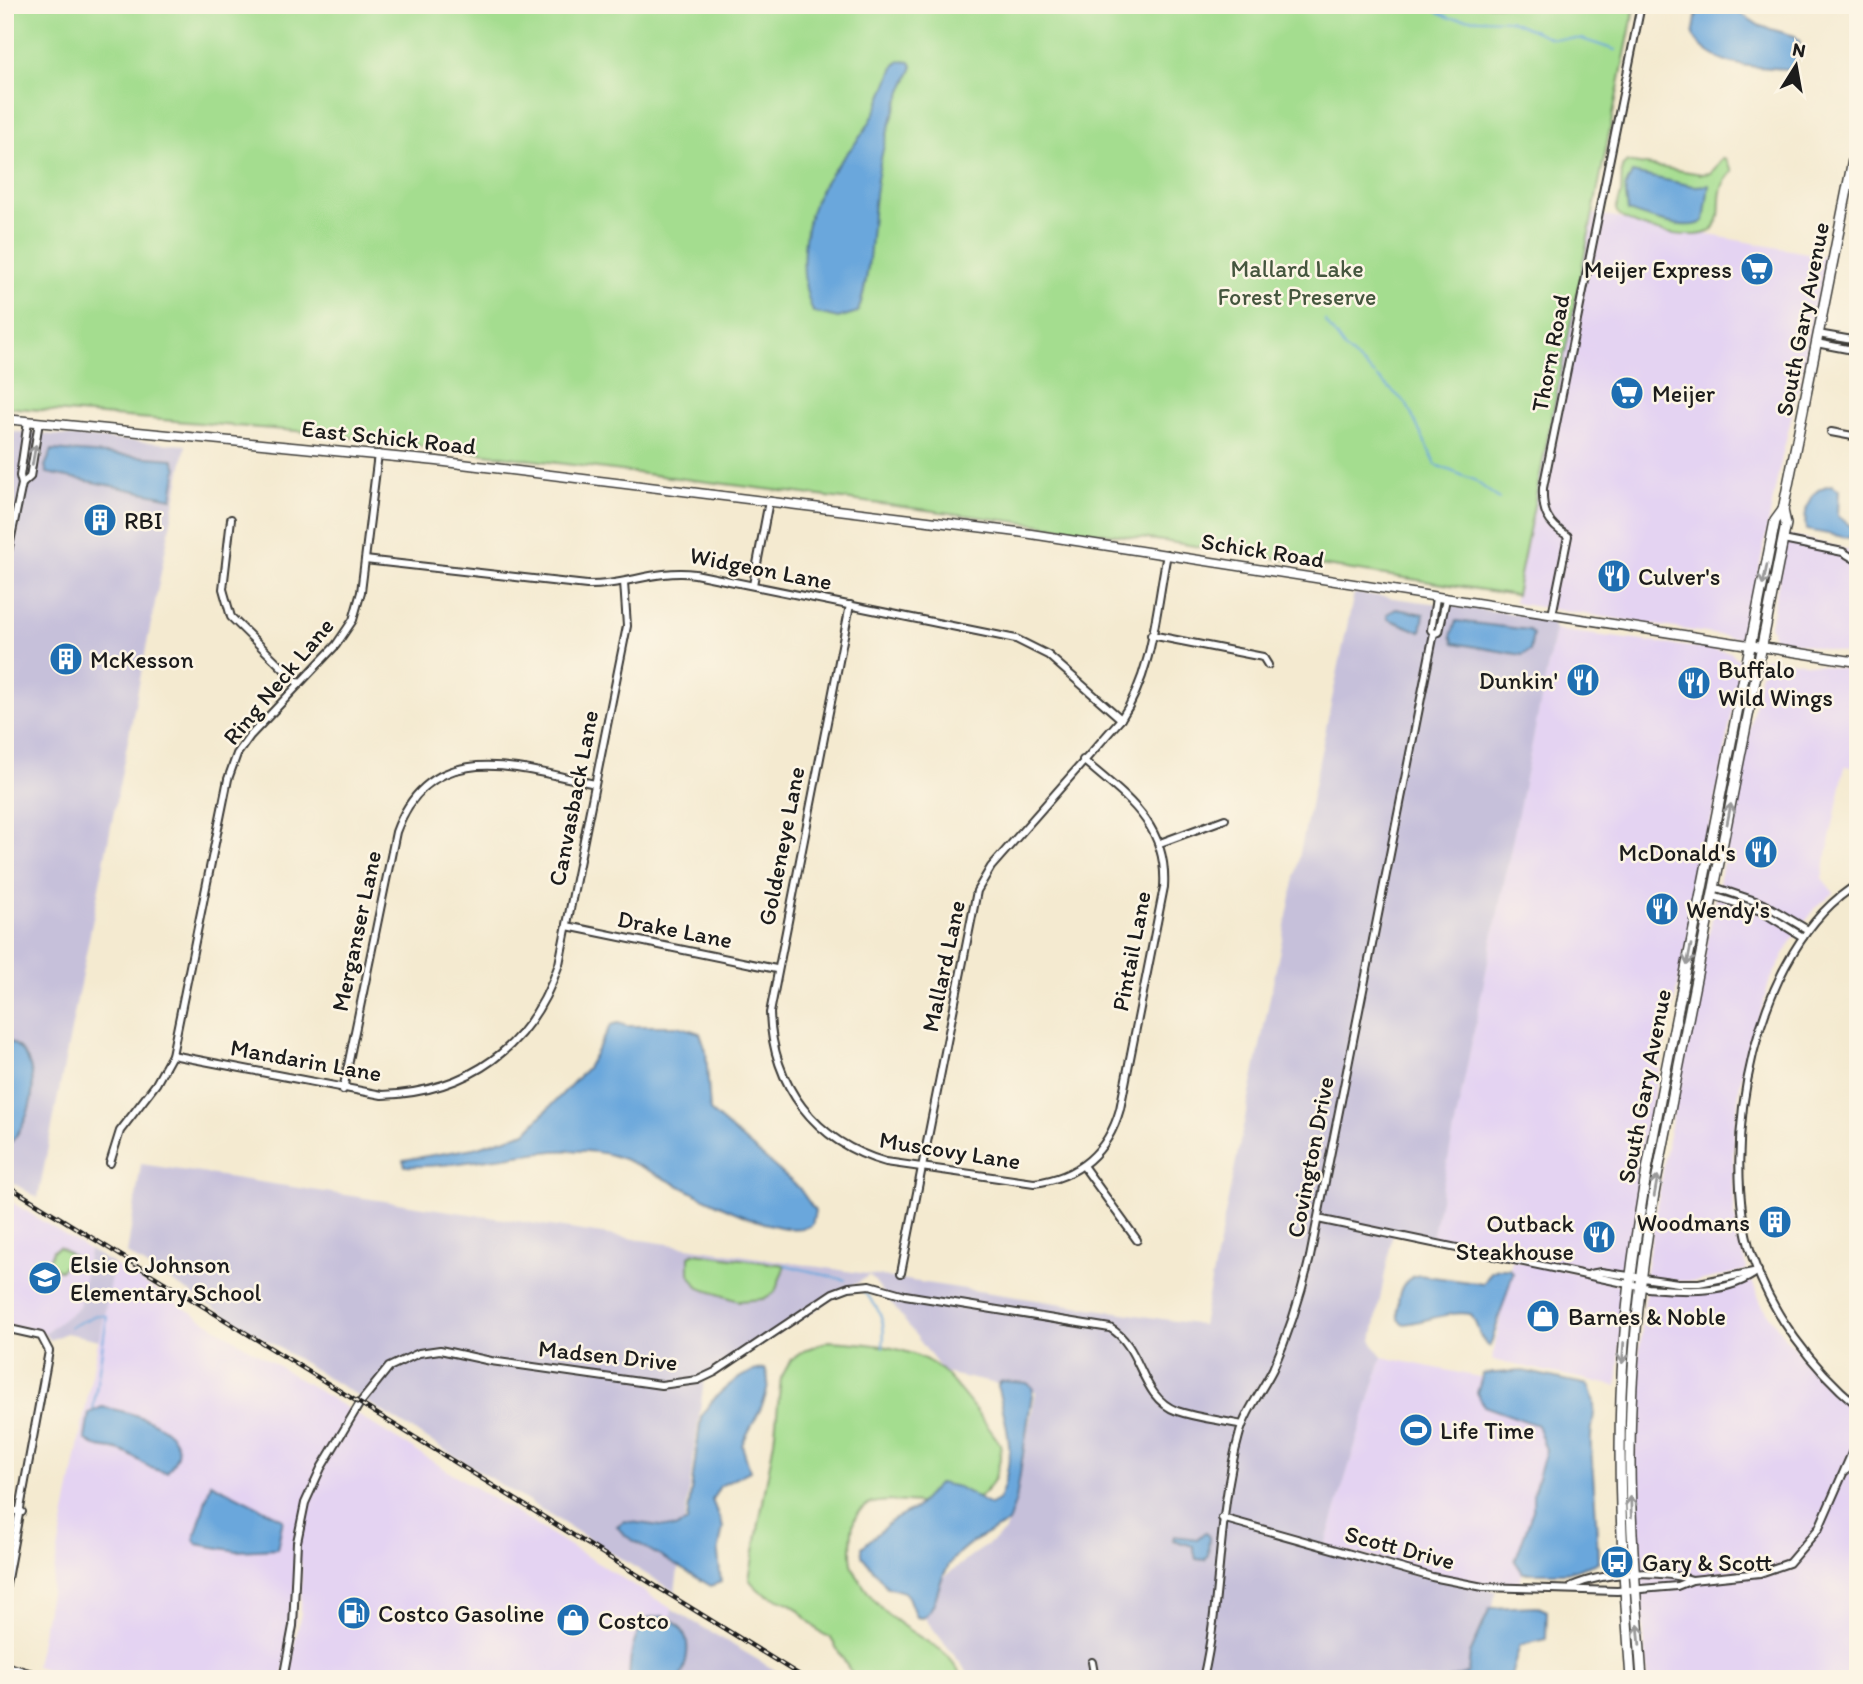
<svg xmlns="http://www.w3.org/2000/svg" width="1863" height="1684" viewBox="0 0 1863 1684" font-family="Itim,sans-serif">
<rect width="100%" height="100%" fill="#fcf5e5"/>
<filter id="ink" filterUnits="userSpaceOnUse"><feTurbulence type="fractalNoise" baseFrequency=".0143" numOctaves="2"/><feDisplacementMap in="SourceGraphic" scale="14" xChannelSelector="R" yChannelSelector="G"/><feConvolveMatrix kernelMatrix="1 2 1 2 8 2 1 2 1" color-interpolation-filters="sRGB"/></filter>
<filter id="wash" filterUnits="userSpaceOnUse"><feTurbulence type="fractalNoise" baseFrequency=".00686" numOctaves="4" result="noise"/><feDisplacementMap in="SourceGraphic" scale="28" xChannelSelector="R" yChannelSelector="G"/><feGaussianBlur stdDeviation="1.57" result="paint"/><feColorMatrix in="noise" values="0 0 0 0 0 0 0 0 0 0 0 0 0 0 0 0 0 1.4 0 .05"/><feComposite in="paint" operator="in"/></filter>
<g filter="url(#wash)">
<rect width="100%" height="100%" fill="#f4ead0"/>
<!-- built -->
<g fill="#e4d3f2">
<polygon points="1594,214 1829,257 1779,470 1745,639 1514,603"/>
<polygon points="1788,535 1849,550 1858,557 1858,656 1774,638 1770,625"/>
<polygon points="1555,630 1731,652 1741,662 1715,806 1698,870 1696,903 1655,1088 1628,1272 1590,1271 1432,1239"/>
<polygon points="1764,657 1858,671 1858,768 1845,766 1822,878 1834,893 1817,906 1790,943 1769,983 1740,1083 1733,1147 1734,1212 1747,1270 1699,1281 1676,1281 1645,1276 1668,1140"/>
<polygon points="5,1198 89,1250 79,1307 44,1334 5,1325"/>
<polygon points="1512,1259 1587,1275 1625,1287 1617,1386 1492,1360"/>
<polygon points="113,1264 672,1609 657,1679 287,1679 301,1613 301,1562 297,1563 295,1623 282,1679 74,1679 36,1666"/>
<polygon points="1751,1279 1762,1305 1786,1339 1858,1417 1858,1679 1762,1674 1719,1679 1648,1679 1637,1564 1634,1460 1636,1385 1646,1289 1719,1289"/>
<polygon points="1382,1357 1489,1379 1558,1433 1519,1586 1469,1584 1325,1545"/>
</g>
<!-- industrial -->
<g fill="#c6c0da">
<polygon points="5,431 186,445 38,1198 5,1178"/>
<polygon points="1354,593 1549,618 1555,630 1432,1239 1393,1232 1372,1341 1382,1357 1325,1545 1414,1574 1496,1591 1478,1679 973,1679 911,1601 1006,1531 1036,1392 944,1373 870,1275 704,1381 675,1592 127,1254 141,1164 1202,1325"/>
<polygon points="89,1250 113,1264 100,1340 66,1333 50,1340 44,1334 79,1307"/>
<polygon points="672,1609 790,1679 657,1679"/>
</g>
<!-- green -->
<g fill="#a4dd8f" stroke="#607c56" stroke-width="2">
<polygon points="5,5 1635,5 1516,595 1156,540 789,492 309,432 5,407"/>
<path d="M1722,159H1725L1733,171C1711,194 1726,208 1715,227C1704,246 1623,228 1616,210L1621,194L1622,167L1627,162L1702,174L1711,173Z"/>
<polygon points="59,1247 73,1256 60,1271 48,1263 53,1250"/>
<polygon points="695,1253 785,1265 775,1292 763,1299 739,1301 699,1288 689,1273 689,1256"/>
<path d="M829,1341C863,1343 905,1345 935,1365C951,1376 988,1426 1001,1445C998,1564 857,1454 852,1532C849,1566 851,1568 870,1595C887,1619 917,1635 941,1650C950,1656 958,1670 965,1679H855L830,1637C817,1634 806,1616 796,1608C779,1594 765,1602 749,1579L774,1441L781,1378L791,1360L807,1349Z"/>
</g>
<!-- water -->
<g fill="#6ba7dc" stroke="#44627c" stroke-width="2">
<path d="M1698,5H1728L1760,26L1795,36L1800,42L1795,66L1791,69C1755,67 1715,69 1693,36Z"/>
<path d="M900,61L910,62L913,67C893,108 880,150 875,195C870,235 871,274 858,312L838,318L813,312C795,269 803,210 832,172C844,156 858,142 868,125C880,106 886,85 895,65Z"/>
<path d="M1632,173L1694,186L1709,185L1704,221C1690,233 1645,217 1628,211L1625,188Z"/>
<polygon points="52,450 173,459 177,468 172,498 47,473 45,466"/>
<path d="M1832,485L1839,490L1838,516L1857,531L1849,538L1806,530C1803,508 1810,488 1832,485Z"/>
<polygon points="1396,609 1424,614 1421,632 1388,619 1387,614"/>
<polygon points="1456,621 1529,630 1533,634 1530,651 1522,655 1454,643 1451,636"/>
<path d="M618,1023L627,1026H678L700,1033L706,1051L710,1111L799,1188L815,1211L812,1225C775,1246 658,1170 618,1157C561,1137 468,1170 405,1166L403,1160L474,1148L526,1132L587,1068L611,1025Z"/>
<path d="M5,1039C49,1057 34,1124 5,1148Z"/>
<path d="M1498,1269H1510L1513,1273L1490,1347C1477,1339 1479,1324 1470,1314C1448,1310 1425,1323 1402,1324L1398,1319C1397,1300 1398,1279 1419,1275L1483,1284L1491,1272Z"/>
<path d="M765,1369C777,1391 750,1425 742,1445L750,1471L720,1486L712,1500L723,1527L718,1553L721,1582L711,1586L624,1535L617,1526L624,1521L675,1528L687,1522L701,1417C712,1397 741,1370 765,1369Z"/>
<path d="M1523,1371L1588,1385C1601,1411 1589,1422 1591,1448C1594,1486 1597,1523 1598,1562L1564,1573H1523L1515,1561L1533,1510V1494L1546,1450L1537,1425L1484,1406L1477,1393L1483,1374Z"/>
<path d="M1002,1381L1027,1383L1033,1388L1016,1500L1008,1523C981,1537 957,1546 944,1574C936,1590 937,1608 922,1618L916,1617L908,1597L904,1592L887,1587L862,1556V1547L893,1520L915,1509L939,1483L958,1487L990,1505L999,1500C1016,1456 1009,1433 998,1389V1384Z"/>
<path d="M102,1407C130,1412 205,1430 167,1472C147,1471 139,1457 121,1451C108,1446 96,1451 85,1439L89,1413Z"/>
<polygon points="211,1483 283,1519 277,1549 237,1551 197,1544 194,1540"/>
<polygon points="1205,1532 1209,1537 1208,1555 1205,1560 1196,1559 1193,1546 1173,1540 1174,1536 1197,1539"/>
<polygon points="1536,1606 1547,1611 1546,1639 1520,1645 1510,1679 1448,1679 1468,1673 1470,1654 1490,1608"/>
<path d="M663,1616C693,1628 691,1653 680,1679H629C630,1654 632,1637 649,1618Z"/>
</g>
<g fill="none" stroke-linecap="round" stroke-linejoin="round">
<!-- stream -->
<g stroke="#6ba7dc" stroke-width="2">
<polyline points="1426,5 1450,18 1509,20 1551,38 1582,39 1615,50"/>
<polyline points="1325,321 1346,350 1375,375"/>
<polyline points="1377,377 1406,403 1436,465 1474,480 1499,499"/>
<polyline points="785,1265 845,1280"/>
<path d="M863,1291C881,1309 886,1322 883,1347"/>
<polyline points="70,1327 96,1315 107,1316 93,1410"/>
</g>
</g>
</g>
<g filter="url(#ink)">
<g fill="none" stroke-linecap="round" stroke-linejoin="round">
<defs>
<g id="minor">
<polyline points="1818,334 1858,341"/>
<polyline points="1816,343 1858,351"/>
<polyline points="1831,432 1858,437"/>
<polyline points="22,484 30,477 39,422"/>
<polyline points="231,519 223,589 231,617 299,684"/>
<polyline points="1783,540 1843,552 1858,561"/>
<path d="M365,560L587,585C625,586 655,569 695,574L1016,639L1048,655L1121,719"/>
<polyline points="5,566 22,484 20,476 28,421"/>
<polyline points="753,585 769,501"/>
<path d="M850,605L770,1013C773,1086 815,1142 886,1162L1034,1183C1078,1178 1108,1152 1120,1109L1164,887C1168,824 1126,797 1083,760"/>
<path d="M1552,615L1568,536C1547,524 1542,511 1543,488L1641,5"/>
<polyline points="1434,633 1439,632 1446,599"/>
<polyline points="1151,635 1263,657 1268,665"/>
<polyline points="1160,843 1225,819"/>
<path d="M1858,884C1755,945 1717,1149 1752,1256C1771,1313 1812,1368 1858,1406"/>
<polyline points="1714,887 1764,904 1808,930"/>
<polyline points="1713,896 1761,911 1803,937"/>
<polyline points="567,926 776,969"/>
<path d="M172,1055L382,1095C469,1092 531,1048 559,964L627,626L624,582"/>
<path d="M343,1090L396,832C431,735 520,769 595,784"/>
<polyline points="110,1163 120,1131 156,1084 172,1055 228,779 237,754 250,736 336,645 353,620 361,592 378,454"/>
<polyline points="1084,1167 1137,1240"/>
<path d="M1318,1219L1648,1288C1685,1291 1727,1295 1758,1271"/>
<path d="M901,1273L977,891L991,867L1121,719C1153,672 1156,610 1167,554"/>
<polyline points="1590,1274 1601,1272 1678,1283 1699,1283 1758,1271"/>
<polyline points="5,1328 41,1336 49,1351 5,1590"/>
<polyline points="1845,1471 1858,1461"/>
<polyline points="5,1509 22,1512"/>
<polyline points="1222,1518 1432,1577 1483,1587 1617,1591 1677,1586 1692,1580 1760,1573 1789,1563 1819,1528 1858,1439"/>
<path d="M1572,1586C1604,1572 1659,1569 1692,1580"/>
<polyline points="1092,1662 1095,1679"/>
<path d="M283,1679L293,1626L297,1542L305,1503L321,1468L360,1403L389,1367L419,1353L440,1350L491,1361L661,1385L698,1380L715,1372L833,1293L849,1287L870,1285L905,1295L1110,1328C1143,1347 1139,1397 1177,1411C1197,1418 1221,1420 1242,1425"/>
<path d="M1203,1679C1222,1598 1217,1515 1239,1436C1245,1412 1262,1391 1273,1369C1289,1333 1301,1295 1310,1257L1425,678L1434,633L1431,630L1436,598"/>
</g>
<polyline id="tertiary" points="5,419 437,461 1018,532 1858,662"/>
<g id="secondary">
<polyline points="5,1667 46,1679"/>
<path d="M1631,1679C1623,1567 1615,1456 1624,1344C1633,1224 1659,1107 1682,989C1713,833 1744,677 1775,521L1783,510"/>
<path d="M1642,1679C1637,1606 1630,1533 1630,1459C1630,1359 1641,1260 1660,1161L1786,524L1783,510L1858,135"/>
</g>
</defs>
<!-- minor casing -->
<use href="#minor" stroke="#3c3b37" stroke-width="10"/>
<!-- tertiary casing -->
<use href="#tertiary" stroke="#3c3b37" stroke-width="11"/>
<!-- secondary casing -->
<use href="#secondary" stroke="#3c3b37" stroke-width="12"/>
<!-- minor -->
<use href="#minor" stroke="#fff" stroke-width="6"/>
<!-- tertiary -->
<use href="#tertiary" stroke="#fff" stroke-width="8"/>
<!-- secondary -->
<use href="#secondary" stroke="#fff" stroke-width="9"/>
<defs>
<polyline id="rail" points="5,1184 806,1679"/>
</defs>
<!-- rail casing -->
<use href="#rail" stroke="#1c1c1c" stroke-width="4.5"/>
<!-- rail -->
<use href="#rail" stroke="#fcf5e5" stroke-width="2" stroke-dasharray="5" stroke-linecap="butt"/>
</g>
<!-- one-way arrows -->
<defs><path id="oneway-shaft" d="M-6 0H5M1.5-3L5.5 0L1.5 3" fill="none" stroke-width="1.6" stroke-linecap="round" stroke-linejoin="round" transform="scale(1.75)"/></defs>
<g stroke="#999">
<use href="#oneway-shaft" transform="translate(34 455) rotate(-80)"/>
<use href="#oneway-shaft" transform="translate(1765 575) rotate(101)"/>
<use href="#oneway-shaft" transform="translate(1729 814) rotate(-79)"/>
<use href="#oneway-shaft" transform="translate(1689 955) rotate(101)"/>
<use href="#oneway-shaft" transform="translate(1656 1186) rotate(-80)"/>
<use href="#oneway-shaft" transform="translate(1623 1353) rotate(94)"/>
<use href="#oneway-shaft" transform="translate(1631 1507) rotate(-92)"/>
<use href="#oneway-shaft" transform="translate(1639 1635) rotate(-95)"/>
</g>
</g>
<!-- icons -->
<defs>
<symbol id="supermarket-disc" viewBox="-11 -11 22 22"><circle r="9.5" fill="#1f6fb2" stroke="#fcf5e5"/><path d="M-6-5.5h2.5l.6 2H6L4.5 2H-2.5L-4.4-4H-6ZM-1.5 3.2a1.3 1.3 0 1 0 .1 0ZM3 3.2a1.3 1.3 0 1 0 .1 0Z" fill="#fff"/></symbol>
<symbol id="building-disc" viewBox="-11 -11 22 22"><circle r="9.5" fill="#1f6fb2" stroke="#fcf5e5"/><path d="M-4-6H4V6H1V3H-1V6H-4ZM-2.5-4.3h1.7v1.8h-1.7ZM.8-4.3h1.7v1.8H.8ZM-2.5-1h1.7V.8h-1.7ZM.8-1h1.7V.8H.8Z" fill="#fff"/></symbol>
<symbol id="restaurant-disc" viewBox="-11 -11 22 22"><circle r="9.5" fill="#1f6fb2" stroke="#fcf5e5"/><path d="M-5-6h1v4h1v-4h1v4h1v-4h1v5L-1.5 .5V6h-2V.5L-5-1ZM5-6V6H3V1.5H1.5Q1.5-4 5-6Z" fill="#fff"/></symbol>
<symbol id="school-disc" viewBox="-11 -11 22 22"><circle r="9.5" fill="#1f6fb2" stroke="#fcf5e5"/><path d="M0-5L7-2L0 1L-7-2ZM-4 1L0 2.5L4 1V4Q0 6-4 4Z" fill="#fff"/></symbol>
<symbol id="shop-disc" viewBox="-11 -11 22 22"><circle r="9.5" fill="#1f6fb2" stroke="#fcf5e5"/><path d="M-5-2.5h2.3a2.7 3.5 0 0 1 5.4 0H5L5.5 6h-11ZM-1.5-2.5h3a1.5 2.3 0 0 0-3 0Z" fill="#fff"/></symbol>
<symbol id="stadium-disc" viewBox="-11 -11 22 22"><circle r="9.5" fill="#1f6fb2" stroke="#fcf5e5"/><path d="M0-5a6.5 5 0 1 0 0 10a6.5 5 0 1 0 0-10ZM-3.5-1.8h7v3.6h-7Z" fill="#fff"/></symbol>
<symbol id="bus-disc" viewBox="-11 -11 22 22"><circle r="9.5" fill="#1f6fb2" stroke="#fcf5e5"/><path d="M-5-6H5V4H4V6H2V4H-2V6H-4V4H-5ZM-3.5-4V0h7V-4ZM-3.5 1.2v1.5H-2V1.2ZM2 1.2v1.5H3.5V1.2Z" fill="#fff"/></symbol>
<symbol id="fuel-disc" viewBox="-11 -11 22 22"><circle r="9.5" fill="#1f6fb2" stroke="#fcf5e5"/><path d="M-5.5-6h7V0h2V4h1.3V-2.5L3-4.5l.8-.8L6-3V5H2.5V1h-1V6h-7ZM-4.2-4.7v3.2H.2V-4.7Z" fill="#fff"/></symbol>
</defs>
<g fill-rule="evenodd">
<use href="#supermarket-disc" x="1738" y="250" width="38" height="38"/>
<use href="#supermarket-disc" x="1608" y="374" width="38" height="38"/>
<use href="#building-disc" x="81" y="501" width="38" height="38"/>
<use href="#restaurant-disc" x="1595" y="557" width="38" height="38"/>
<use href="#building-disc" x="47" y="640" width="38" height="38"/>
<use href="#restaurant-disc" x="1564" y="661" width="38" height="38"/>
<use href="#restaurant-disc" x="1675" y="664" width="38" height="38"/>
<use href="#restaurant-disc" x="1742" y="833" width="38" height="38"/>
<use href="#restaurant-disc" x="1643" y="890" width="38" height="38"/>
<use href="#building-disc" x="1756" y="1203" width="38" height="38"/>
<use href="#restaurant-disc" x="1580" y="1218" width="38" height="38"/>
<use href="#school-disc" x="26" y="1259" width="38" height="38"/>
<use href="#shop-disc" x="1524" y="1297" width="38" height="38"/>
<use href="#stadium-disc" x="1397" y="1411" width="38" height="38"/>
<use href="#bus-disc" x="1598" y="1543" width="38" height="38"/>
<use href="#fuel-disc" x="335" y="1594" width="38" height="38"/>
<use href="#shop-disc" x="554" y="1601" width="38" height="38"/>
</g>
<g text-anchor="middle" dominant-baseline="central" stroke-width="5" stroke-linejoin="round" paint-order="stroke">
<!-- park labels -->
<g font-size="24" fill="#45563e" stroke="#fcf5e5">
<text x="1297" y="268">Mallard Lake<tspan x="1297" dy="28">Forest Preserve</tspan></text>
</g>
<!-- poi labels -->
<g font-size="24" fill="#1c1c1c" stroke="#fcf5e5" text-anchor="start">
<text x="1732" y="269" text-anchor="end">Meijer Express</text>
<text x="1652" y="393">Meijer</text>
<text x="124" y="520">RBI</text>
<text x="1638" y="576">Culver's</text>
<text x="90" y="659">McKesson</text>
<text x="1718" y="669">Buffalo<tspan x="1718" dy="28">Wild Wings</tspan></text>
<text x="1558" y="680" text-anchor="end">Dunkin'</text>
<text x="1736" y="852" text-anchor="end">McDonald's</text>
<text x="1686" y="909">Wendy's</text>
<text x="1750" y="1222" text-anchor="end">Woodmans</text>
<text x="1574" y="1223" text-anchor="end">Outback<tspan x="1574" dy="28">Steakhouse</tspan></text>
<text x="70" y="1264">Elsie C Johnson<tspan x="70" dy="28">Elementary School</tspan></text>
<text x="1568" y="1316">Barnes &amp; Noble</text>
<text x="1440" y="1430">Life Time</text>
<text x="1642" y="1562">Gary &amp; Scott</text>
<text x="378" y="1613">Costco Gasoline</text>
<text x="598" y="1620">Costco</text>
</g>
<!-- street labels -->
<g font-size="24" fill="#1c1c1c" stroke="#fcf5e5">
<text transform="translate(1802 319) rotate(-79)">South Gary Avenue</text>
<text transform="translate(1550 353) rotate(-79)">Thorn Road</text>
<text transform="translate(389 437) rotate(6)">East Schick Road</text>
<text transform="translate(1263 550) rotate(9)">Schick Road</text>
<text transform="translate(761 568) rotate(11)">Widgeon Lane</text>
<text transform="translate(278 681) rotate(-50)">Ring Neck Lane</text>
<text transform="translate(573 798) rotate(-79)">Canvasback Lane</text>
<text transform="translate(781 846) rotate(-79)">Goldeneye Lane</text>
<text transform="translate(675 929) rotate(11)">Drake Lane</text>
<text transform="translate(356 931) rotate(-78)">Merganser Lane</text>
<text transform="translate(1131 951) rotate(-79)">Pintail Lane</text>
<text transform="translate(943 966) rotate(-78)">Mallard Lane</text>
<text transform="translate(306 1060) rotate(10)">Mandarin Lane</text>
<text transform="translate(1644 1086) rotate(-79)">South Gary Avenue</text>
<text transform="translate(950 1150) rotate(9)">Muscovy Lane</text>
<text transform="translate(1310 1157) rotate(-79)">Covington Drive</text>
<text transform="translate(608 1355) rotate(6)">Madsen Drive</text>
<text transform="translate(1400 1547) rotate(15)">Scott Drive</text>
</g>
</g>
<!-- margin -->
<rect width="1863" height="1684" fill="none" stroke="#fcf5e5" stroke-width="28"/>
<!-- north arrow -->
<g transform="translate(1796 66) rotate(11)" stroke="#fcf5e5" stroke-width="5" paint-order="stroke">
<path d="M0-5L12 26L0 18L-12 26Z" fill="#1c1c1c"/>
<text y="-10" font-size="19" font-weight="bold" text-anchor="middle" fill="#1c1c1c">N</text>
</g>
</svg>
